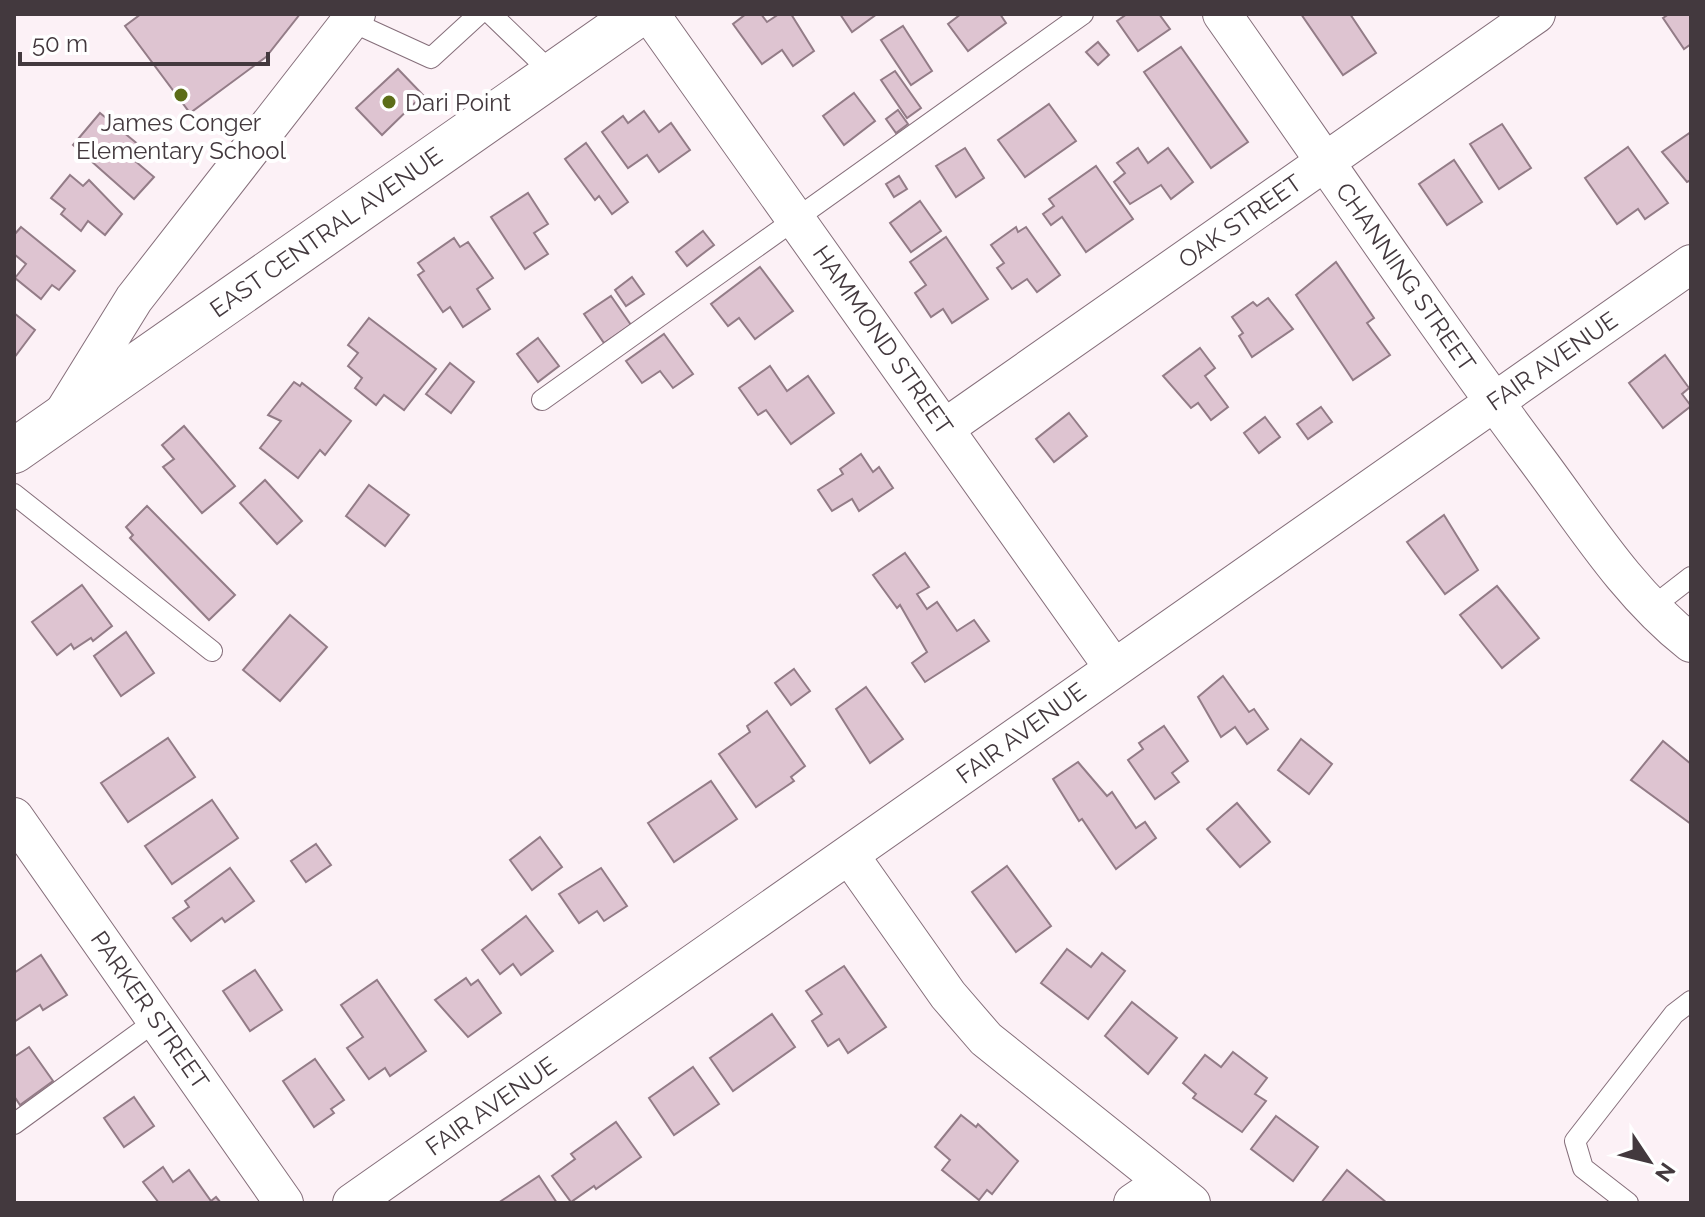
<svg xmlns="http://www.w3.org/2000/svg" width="1705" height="1217" viewBox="0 0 1705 1217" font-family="Raleway,sans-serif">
<rect width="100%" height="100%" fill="#fcf1f6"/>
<!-- building -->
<g fill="#dec4d1" stroke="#937c87" stroke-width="2">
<polygon points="141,14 300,14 266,57 190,113 125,26"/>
<polygon points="746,14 761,14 767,22 779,14 791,14 814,51 793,66 782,50 762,64 733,24"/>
<polygon points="840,14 877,14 852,32"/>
<polygon points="961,14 1000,14 1006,23 968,51 948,24"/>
<polygon points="1127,14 1159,14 1170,29 1138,51 1117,21"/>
<polygon points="1301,14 1350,14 1376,53 1343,75"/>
<polygon points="1669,14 1691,14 1691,44 1684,49 1663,18"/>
<polygon points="903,26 932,71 911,85 881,40"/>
<polygon points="1098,42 1109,55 1098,65 1086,52"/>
<polygon points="1181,47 1248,142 1211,168 1144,72"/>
<polygon points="398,69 423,95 382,135 356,108"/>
<polygon points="895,71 921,108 907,118 881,80"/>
<polygon points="854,93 875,121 844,145 823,116"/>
<polygon points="1049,104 1076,141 1025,177 998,140"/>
<polygon points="898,110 908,124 896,133 886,119"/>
<polygon points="644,111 659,132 671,123 690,150 659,172 647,155 628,168 602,132 623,116 628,123"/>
<polygon points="100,113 145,150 135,161 154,177 134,199 73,145"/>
<polygon points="1502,124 1531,168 1499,189 1470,144"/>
<polygon points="1691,132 1691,180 1687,182 1662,152"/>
<polygon points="586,143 628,202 612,214 599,196 595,200 565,159"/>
<polygon points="1628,147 1668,203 1645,219 1638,209 1617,224 1585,178"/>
<polygon points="965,148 984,178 956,197 936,166"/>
<polygon points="1138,148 1148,163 1168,148 1193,182 1171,199 1161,185 1130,204 1114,182 1125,173 1117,163"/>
<polygon points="1454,160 1482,202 1447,225 1419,184"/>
<polygon points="1096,166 1133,219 1086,252 1062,217 1051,225 1043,214 1054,206 1049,199"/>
<polygon points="70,175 83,186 89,180 122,214 105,235 88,221 81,231 61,214 65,209 51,198"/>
<polygon points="899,176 907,189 894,197 886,184"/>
<polygon points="528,193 548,224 534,233 548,254 525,269 491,217"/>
<polygon points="920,201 941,231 911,252 890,223"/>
<polygon points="21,227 75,271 59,290 52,285 41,299 15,278 26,264 14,254 14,235"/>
<polygon points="1016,227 1018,232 1026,227 1060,275 1037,292 1027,279 1012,289 997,268 1004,263 991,245"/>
<polygon points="703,231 714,245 687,266 676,252"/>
<polygon points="946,237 988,299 952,323 943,309 931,317 915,293 926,285 910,262"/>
<polygon points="454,238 460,247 468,242 493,278 477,289 490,309 463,327 450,307 443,312 418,275 424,271 418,263"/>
<polygon points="1336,262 1374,318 1367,323 1390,355 1353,380 1296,295"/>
<polygon points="760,267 793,311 755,339 739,318 728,326 711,304"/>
<polygon points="632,277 644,294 626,306 615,290"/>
<polygon points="611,296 631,325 604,343 584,314"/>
<polygon points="1268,298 1293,329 1252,357 1239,336 1243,333 1232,317 1253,302 1257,306"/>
<polygon points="14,313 35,330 14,358"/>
<polygon points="369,318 436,369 404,410 384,395 376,405 355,388 362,378 348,366 358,353 348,345"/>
<polygon points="664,334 693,374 673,388 660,371 642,383 626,361"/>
<polygon points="538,338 559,366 538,382 517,354"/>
<polygon points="1200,348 1215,368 1205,376 1228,407 1211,420 1198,403 1191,408 1163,376"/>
<polygon points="1665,355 1689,388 1682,394 1691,406 1663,428 1629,383"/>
<polygon points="450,363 474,382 451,413 426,394"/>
<polygon points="770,366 787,391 808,376 834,413 791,444 766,410 758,415 739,388"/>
<polygon points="294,382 300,386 302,383 351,421 325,455 320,450 298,478 260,448 281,421 268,415"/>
<polygon points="1321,407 1332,422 1308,439 1297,424"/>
<polygon points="1069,413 1087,436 1054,462 1036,439"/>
<polygon points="1265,417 1280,437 1259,453 1244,433"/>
<polygon points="184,426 235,486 202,513 163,467 174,459 162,445"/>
<polygon points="861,454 873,472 879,467 893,488 859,511 852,499 832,511 818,490 843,474 840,469"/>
<polygon points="265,480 302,521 277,544 240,503"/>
<polygon points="369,485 409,515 385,546 346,516"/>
<polygon points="147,506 235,595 209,620 130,538 133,535 126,527"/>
<polygon points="1444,515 1478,570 1445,594 1407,542"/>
<polygon points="905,553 929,587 917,594 927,609 937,602 957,631 974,620 989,641 925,682 912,663 927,652 900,605 897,608 873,575"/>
<polygon points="82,585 112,626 93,641 91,638 74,649 71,644 57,655 32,622"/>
<polygon points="1497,586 1539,638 1502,668 1460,615"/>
<polygon points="290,615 327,647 280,701 243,670"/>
<polygon points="126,632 154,673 121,696 94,656"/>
<polygon points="794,669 810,691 791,705 775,683"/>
<polygon points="1223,676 1249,712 1254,709 1268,729 1247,744 1235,727 1221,737 1198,697"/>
<polygon points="866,687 903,739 870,763 836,709"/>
<polygon points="767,711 805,766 791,777 794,781 756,807 719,754 750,732 747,726"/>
<polygon points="1164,726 1188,761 1172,773 1179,782 1155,799 1128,760 1143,749 1139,743"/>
<polygon points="168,738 195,777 128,822 101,783"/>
<polygon points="1301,739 1332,764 1309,794 1278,770"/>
<polygon points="1663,741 1691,764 1691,824 1631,780"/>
<polygon points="1078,762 1107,796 1112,792 1136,828 1145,822 1156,838 1116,869 1082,819 1079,821 1053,779"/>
<polygon points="711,781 737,819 674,862 648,823"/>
<polygon points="212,800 238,838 172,884 145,846"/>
<polygon points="1237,803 1270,842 1240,867 1207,829"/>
<polygon points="540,837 562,867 532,890 510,860"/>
<polygon points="316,844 331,865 306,882 291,861"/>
<polygon points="1007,866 1051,926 1016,952 972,892"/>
<polygon points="230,868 254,901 225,922 222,918 191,941 173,918 189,907 185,901"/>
<polygon points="601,868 627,906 604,921 597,911 579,923 559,894"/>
<polygon points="526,916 553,951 521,975 513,964 500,974 482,950"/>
<polygon points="1067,949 1091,967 1102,953 1125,971 1088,1019 1041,983"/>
<polygon points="41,955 67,995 43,1010 40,1005 14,1022 14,973"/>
<polygon points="844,966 886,1027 848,1053 839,1039 828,1046 812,1021 822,1014 806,991"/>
<polygon points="255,970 282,1010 250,1031 223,991"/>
<polygon points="466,978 471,985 478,980 501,1013 468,1037 435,1000"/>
<polygon points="377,980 426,1051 390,1076 385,1068 369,1079 347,1048 363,1037 341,1005"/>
<polygon points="1132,1002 1177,1038 1148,1074 1105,1036"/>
<polygon points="772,1014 795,1047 733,1091 710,1058"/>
<polygon points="29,1047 53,1081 20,1105 14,1096 14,1057"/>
<polygon points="1233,1052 1267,1078 1255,1094 1266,1101 1242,1132 1193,1098 1196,1094 1183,1083 1205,1055 1221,1067"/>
<polygon points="315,1059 344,1100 331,1109 334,1113 314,1127 283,1081"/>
<polygon points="693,1067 719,1104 674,1135 649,1098"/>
<polygon points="134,1097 154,1126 124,1147 104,1118"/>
<polygon points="961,1115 976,1127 978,1124 1018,1161 992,1194 987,1190 979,1200 942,1170 950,1160 935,1147"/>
<polygon points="1276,1116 1318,1147 1293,1181 1251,1149"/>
<polygon points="616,1122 641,1157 596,1189 594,1186 571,1202 552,1176 575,1159 571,1154"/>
<polygon points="163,1167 173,1182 189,1170 211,1201 216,1197 221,1203 159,1203 143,1182"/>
<polygon points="1347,1170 1387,1203 1321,1203"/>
<polygon points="539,1176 557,1203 498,1203"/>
</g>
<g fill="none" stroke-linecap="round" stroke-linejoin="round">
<defs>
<g id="lane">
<polyline points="491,14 553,74"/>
<polyline points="350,21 431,58 479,14"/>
<polyline points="542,400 1083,14"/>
<polyline points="14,494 212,651"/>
<polyline points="1651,608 1691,577"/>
<polyline points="14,1124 157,1020"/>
<polyline points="1628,1203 1583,1168 1575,1141 1674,1014 1691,1001"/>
</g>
<g id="street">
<polyline points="650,14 1113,667"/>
<path d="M1222,14C1326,162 1427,312 1535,457C1583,521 1627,593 1691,643"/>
<polyline points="61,417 134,299 356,14"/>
<polyline points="945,428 1536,14"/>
<polyline points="14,817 284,1203"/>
<polyline points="850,856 948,995 986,1039 1191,1203"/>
<polyline points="352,1203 1691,264"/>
<polyline points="1133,1203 1164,1182"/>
</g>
<polyline id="secondary" points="14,451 639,14"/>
</defs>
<!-- lane casing -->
<use href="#lane" stroke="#856e7a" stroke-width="22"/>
<!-- street casing -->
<use href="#street" stroke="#856e7a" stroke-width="40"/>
<!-- secondary casing -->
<use href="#secondary" stroke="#856e7a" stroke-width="46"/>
<!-- lane -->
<use href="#lane" stroke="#fff" stroke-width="20"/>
<!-- street -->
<use href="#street" stroke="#fff" stroke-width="38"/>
<!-- secondary -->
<use href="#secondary" stroke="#fff" stroke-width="44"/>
</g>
<!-- markers -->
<g fill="#5c6d18" stroke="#fff" stroke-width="3">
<circle cx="181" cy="95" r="8"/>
<circle cx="389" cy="102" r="8"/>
</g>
<g text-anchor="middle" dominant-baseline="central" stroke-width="8" stroke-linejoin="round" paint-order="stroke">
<!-- poi labels -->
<g font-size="24" fill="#43393e" stroke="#fff" text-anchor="start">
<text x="405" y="102">Dari Point</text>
<text x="181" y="122" text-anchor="middle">James Conger<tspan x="181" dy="28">Elementary School</tspan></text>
</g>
<!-- street labels -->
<g font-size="24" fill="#43393e" stroke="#fff">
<text transform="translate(1240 221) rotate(-35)">OAK STREET</text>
<text transform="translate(326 232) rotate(-35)">EAST CENTRAL AVENUE</text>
<text transform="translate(1406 277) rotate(55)">CHANNING STREET</text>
<text transform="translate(883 340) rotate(55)">HAMMOND STREET</text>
<text transform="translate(1552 361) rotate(-35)">FAIR AVENUE</text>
<text transform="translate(1021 733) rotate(-36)">FAIR AVENUE</text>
<text transform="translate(150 1010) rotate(55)">PARKER STREET</text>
<text transform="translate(491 1106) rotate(-35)">FAIR AVENUE</text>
</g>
</g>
<!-- border -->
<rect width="1705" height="1217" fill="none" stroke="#43393e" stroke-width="32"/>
<!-- north arrow -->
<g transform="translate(1649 1161) rotate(125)" stroke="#ffffff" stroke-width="6" paint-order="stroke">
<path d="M0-6L14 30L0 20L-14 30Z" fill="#43393e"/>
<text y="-12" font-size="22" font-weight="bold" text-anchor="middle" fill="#43393e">N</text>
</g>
<!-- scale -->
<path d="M20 52v12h248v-12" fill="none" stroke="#43393e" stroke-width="4"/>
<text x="32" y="52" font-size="24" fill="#43393e" stroke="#ffffff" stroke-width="6" paint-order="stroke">50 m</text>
</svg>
